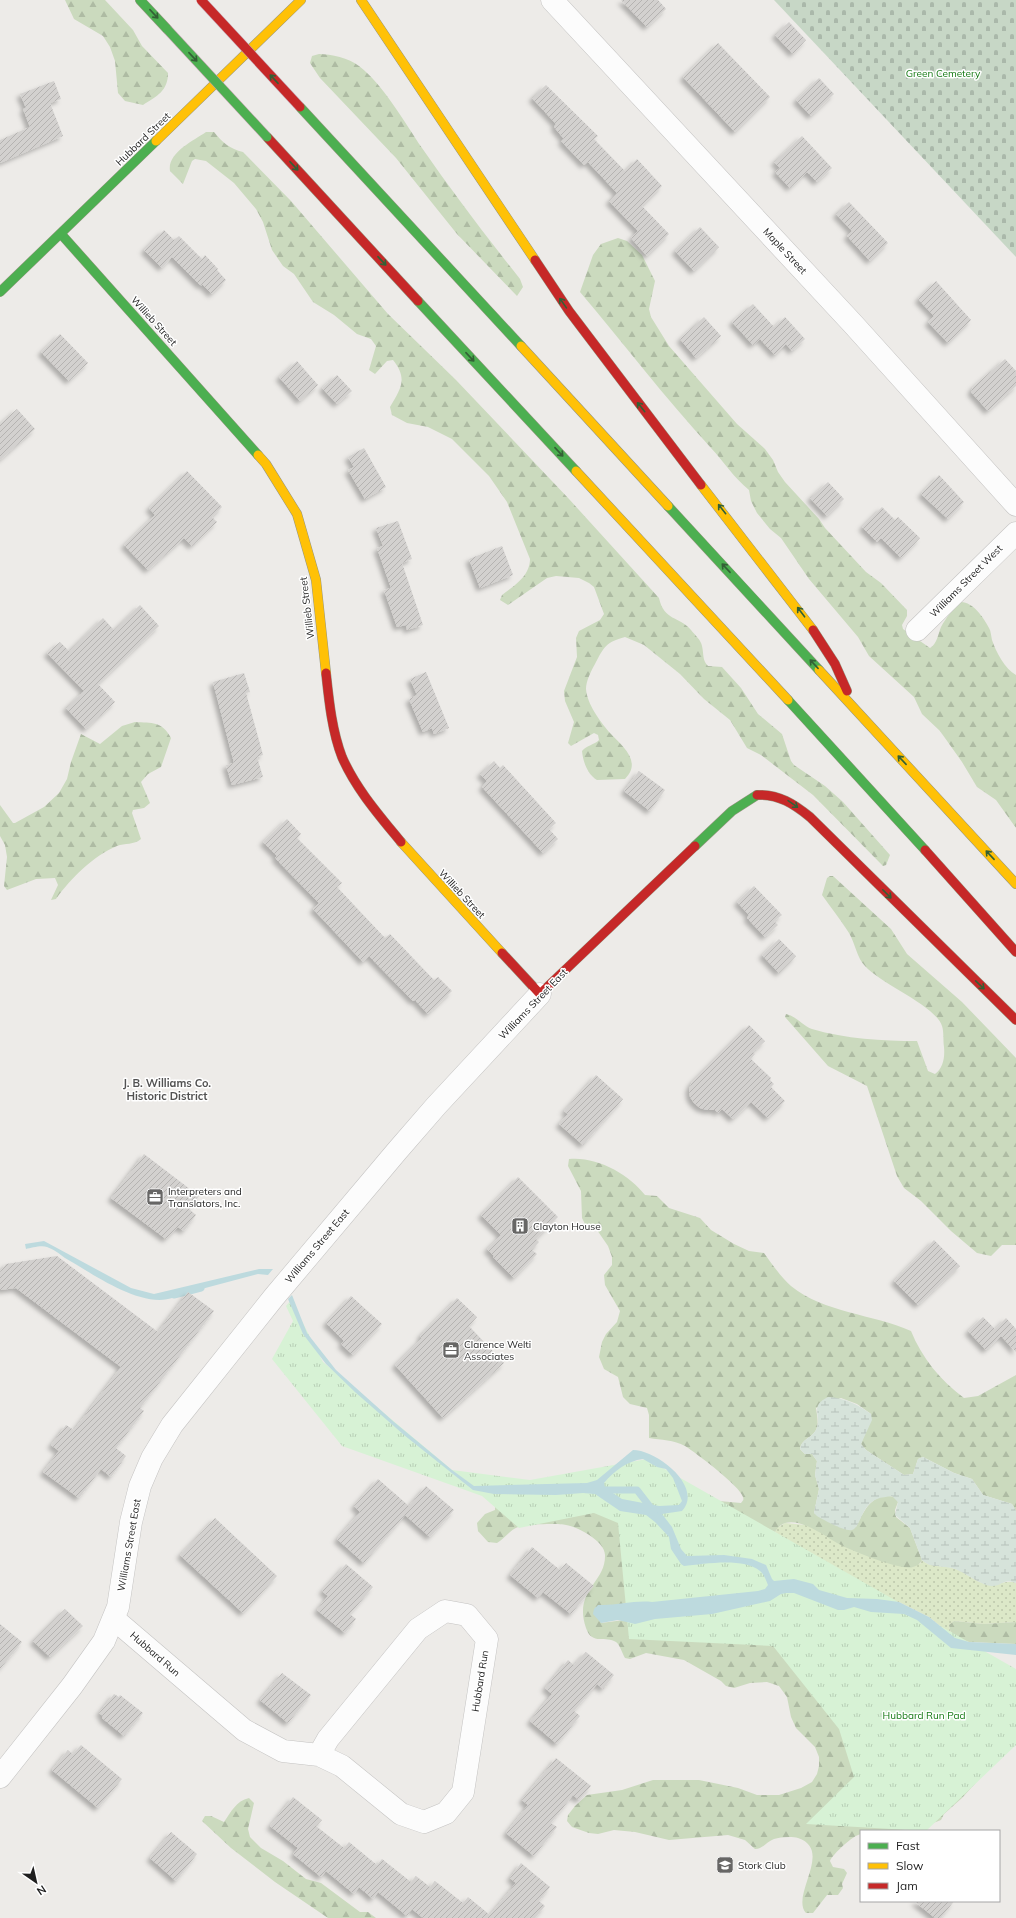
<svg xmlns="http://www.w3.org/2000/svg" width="1016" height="1918" viewBox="0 0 1016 1918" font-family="Mulish,sans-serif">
<defs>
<pattern id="grass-dots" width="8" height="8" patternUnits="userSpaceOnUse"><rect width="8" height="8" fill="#dce8c8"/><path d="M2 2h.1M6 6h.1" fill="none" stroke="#bcc7ab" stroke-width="1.8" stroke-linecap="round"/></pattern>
<pattern id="forest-firs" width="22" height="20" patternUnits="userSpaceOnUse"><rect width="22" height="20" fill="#cbdabe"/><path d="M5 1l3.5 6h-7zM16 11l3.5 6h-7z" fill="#aebba3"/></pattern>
<pattern id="wetland-marsh" width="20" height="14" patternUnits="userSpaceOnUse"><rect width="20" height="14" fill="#d6e3da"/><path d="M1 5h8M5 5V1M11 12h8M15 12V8" fill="none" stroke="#b7c2bb"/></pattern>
<pattern id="cemetery-stones" width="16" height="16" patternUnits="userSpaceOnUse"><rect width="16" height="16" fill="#c7d7c6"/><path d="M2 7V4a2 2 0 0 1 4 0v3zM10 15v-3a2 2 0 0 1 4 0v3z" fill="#aab8aa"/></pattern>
<pattern id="park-tufts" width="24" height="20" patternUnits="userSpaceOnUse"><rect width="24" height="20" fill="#d7f2d5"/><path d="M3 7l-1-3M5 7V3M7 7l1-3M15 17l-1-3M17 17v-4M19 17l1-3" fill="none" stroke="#b8cfb6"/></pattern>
<pattern id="building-hatch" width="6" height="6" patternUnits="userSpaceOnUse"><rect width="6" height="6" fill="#d3d1cf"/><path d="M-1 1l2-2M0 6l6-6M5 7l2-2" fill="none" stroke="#b5b3b1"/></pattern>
<filter id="shadow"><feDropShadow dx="-3.5" dy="3.5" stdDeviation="2" flood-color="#0004"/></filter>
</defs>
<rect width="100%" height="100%" fill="#edebe8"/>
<!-- grass -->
<path fill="url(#grass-dots)" d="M785,1523L806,1525L819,1531L920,1564L922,1560C930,1568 942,1565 952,1568C964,1570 974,1582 986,1584C997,1587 1005,1579 1016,1583V1622L984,1624L954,1621L949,1625L950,1630L955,1638L929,1617L899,1602L877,1599L775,1532L777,1528Z"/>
<!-- forest -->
<g fill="url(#forest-firs)">
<path d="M65,0H105L133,30L142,46L168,73C168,91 157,96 143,105L125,101L118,93L115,61L110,47L103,36L74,19Z"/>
<path d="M319,54C331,54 349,58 359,66C382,83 405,123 422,148C453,193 486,236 520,279L523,287L517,296L457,234L396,158L320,78L310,63L312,56Z"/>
<path d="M206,132H214C222,142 230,149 243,152L291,201L388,314L456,380L569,499L659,598C664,621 679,616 691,630C695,635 701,640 702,646C704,654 702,660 708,666L722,667L741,688L758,714L782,734L791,761L794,765L825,786L843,802L890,855L886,865L883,866L813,795L761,755L747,748L730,720L704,699L680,674L644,645L625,637C606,642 604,647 595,664C591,671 586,681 586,689C587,704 600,721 609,732C621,745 643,761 625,779L597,780C587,774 583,761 582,751C587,745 594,745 599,740L598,735L594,733L571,746L568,743L574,722L565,701L564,691L577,657L576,638L579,631L600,620L604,614L594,587L589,583L579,578L556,576L547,578L508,605L500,600L502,595C514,586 530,576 530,559L507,502L489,476L452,439L428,427L407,423L392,415L390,407C401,388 408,379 393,360L387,361L375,374L369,370L376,346L371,339L357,334L334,315L313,302L294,274L283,266L272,250L263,222L256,209L234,183L206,161L195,159L192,161L183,184L170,171C167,153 193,141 206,132Z"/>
<path d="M618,238L627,241L642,255L655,281L649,309L651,317L669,346L737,424L765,449L773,460L778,472L785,482L819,519L825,528L866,572L881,583L907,610V616L902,625L903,629L930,648C937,644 938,634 941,627C946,618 953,608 961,602C973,602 984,618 989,628C991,631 991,636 992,640C996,652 1005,669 1016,675V828L996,800L977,787L962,762L940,731L922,714L914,697L869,656L858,637L809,579L781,538L770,529L757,513L751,501L749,490C734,478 724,462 711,448C665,398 624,344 580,292L593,255L601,244Z"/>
<path d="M135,722C152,723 162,721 171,738L161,767L148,774L141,782L150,803L144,808L133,810L132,813L141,839C134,845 125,843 117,846C93,856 71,878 56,899L51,900L58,885L55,878L36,879L7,890L4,886L7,857L5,845L0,836V805L13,823H15L44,807L59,793L67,779L71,762L81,734L100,744L122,726Z"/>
<path d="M830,876H833L891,929L907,954L962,1002L1016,1058V1245H1002L991,1256L977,1253L951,1231L921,1201L904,1188L897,1176L867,1086L828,1066L785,1017L786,1014C796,1016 803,1026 812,1029C846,1039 882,1041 917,1041L928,1071L935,1074C943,1068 945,1058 944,1047C943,1040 944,1032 942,1026C936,1006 881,984 865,966C857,958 855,943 849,933C841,920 831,908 822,895L827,878Z"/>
<path d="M569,1159C596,1156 629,1174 645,1195L657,1196L669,1208L700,1218L711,1230L734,1244L749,1251L764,1253C772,1264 780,1276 791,1286C824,1313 873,1314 911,1331C922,1358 940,1380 964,1398L978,1396L1016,1375V1511L1012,1504L983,1495L972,1479L954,1473L923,1457L918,1459L913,1474L904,1475L866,1450L861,1444L871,1414L857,1404L841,1398L816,1408C817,1415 819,1424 816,1430C812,1438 801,1439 800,1449L805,1454H812L817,1461L815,1475L819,1489L814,1513L856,1527C864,1511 872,1491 895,1497L898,1502L895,1510L896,1517L910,1528L922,1560C920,1564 917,1566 913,1567C900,1571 850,1550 837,1543C823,1535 788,1508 775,1532L708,1500L741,1503C743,1500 744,1500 743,1497C740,1486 696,1453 685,1446C674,1440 661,1440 649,1438V1415L647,1408L630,1404L623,1397L618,1377L604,1369L599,1357L602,1342L606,1334L617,1322L620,1311L605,1285L604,1275L612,1265V1257L608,1246L597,1230L585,1224L582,1218L581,1191L568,1166Z"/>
<path d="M495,1505L620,1511L641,1601L610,1606L598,1605L601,1623L770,1601L990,1767L962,1798L944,1814L941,1820C916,1831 888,1831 861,1831V1834C853,1835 833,1854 830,1861L833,1867L844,1869L847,1873L842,1884L843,1888L838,1895H827L813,1913H806C790,1895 834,1850 798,1838C792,1836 780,1837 774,1839C766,1842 763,1849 755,1849L745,1840L728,1835L669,1840L635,1832L614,1830L598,1834L589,1833L572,1827L567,1821L568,1815L575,1806L587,1795L622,1790L653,1780H699L738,1788L757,1795H779L801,1788L812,1782L817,1774L819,1766V1757L815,1747L796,1728L791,1717L787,1697L779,1686L767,1682L750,1683L734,1688L726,1686L721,1681L684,1660L646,1653L630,1659L625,1658C622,1653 620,1645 616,1642C606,1635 592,1646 586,1628C573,1590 606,1583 605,1555C605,1541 578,1527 566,1525C559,1523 525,1524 518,1527C510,1530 504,1539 497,1543L488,1542L478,1531L477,1523L485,1514L495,1510Z"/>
<polygon points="954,1621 984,1624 1016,1622 1016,1644 969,1642 955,1638 950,1630 949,1625"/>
<path d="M249,1798L254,1803L248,1829L250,1837L261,1848L283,1861L306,1879L321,1883L360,1912H368L376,1918H328L275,1882L231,1848L202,1821L205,1816H211L224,1822C231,1812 236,1801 249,1798Z"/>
</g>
<!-- wetland -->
<path fill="url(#wetland-marsh)" d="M828,1397C845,1398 857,1404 871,1414L872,1420L861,1444L866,1450L904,1475L913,1474L918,1459L923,1457L954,1473L972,1479L983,1495L1012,1504L1016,1511V1583C1003,1578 1003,1586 992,1586C982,1586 966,1573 955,1569C944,1565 931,1569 922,1560L910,1528L895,1515L898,1502L892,1496C887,1497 881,1497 877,1499C861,1505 861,1527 852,1530C845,1532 824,1520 817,1516L814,1513L819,1489L815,1475L817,1461L812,1454H805L800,1449C801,1439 812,1438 816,1430C823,1415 808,1407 828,1397Z"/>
<!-- cemetery -->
<polygon fill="url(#cemetery-stones)" points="774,0 1016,0 1016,257"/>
<!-- park -->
<polygon fill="url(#park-tufts)" points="291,1300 323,1362 452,1470 530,1480 647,1459 1016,1669 1016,1745 926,1831 806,1824 854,1777 839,1729 773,1646 629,1639 618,1523 594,1513 519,1528 482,1496 342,1446 272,1359 293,1321 286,1306"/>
<!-- water -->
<g fill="#bddade" fill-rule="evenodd">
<path d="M44,1241L131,1288L154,1294L259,1269H273L268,1275L258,1274L194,1291L186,1289C156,1321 94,1274 65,1258C60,1254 53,1249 47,1247C41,1245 31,1248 26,1249L25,1244Z"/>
<path d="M292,1295L307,1333L336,1370L394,1422L452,1470L474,1486L587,1483L597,1480L633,1450C657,1450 704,1487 682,1511L662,1514L672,1527L681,1549L687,1556L724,1555L752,1559L766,1565L772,1579L774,1581L794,1579L813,1584L819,1590L847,1598L877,1599L899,1602L929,1617L955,1638L969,1642L1016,1644V1655L951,1648L917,1620L904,1614L871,1612L854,1607L844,1610H838L794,1593H786L781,1594L770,1601L712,1614L655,1619L635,1624L618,1620L601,1623L593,1614L594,1609L598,1605C616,1606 634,1600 652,1602L758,1591L765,1589L768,1585C766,1580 764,1574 760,1571C744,1557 704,1564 684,1566L681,1564L671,1549L669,1537L655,1522L646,1515L620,1511L595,1494L583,1493L556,1495L494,1494L473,1490L404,1435L355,1392L326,1364L303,1334L288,1299ZM643,1459L657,1467L666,1469L673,1478L682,1501L679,1505L659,1506L622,1499L605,1488L604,1483C614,1471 627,1461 643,1459Z"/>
</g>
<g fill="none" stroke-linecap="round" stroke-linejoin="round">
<!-- stream -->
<g stroke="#bddade" stroke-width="7">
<polyline points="174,1295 201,1288"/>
<polyline points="599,1490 637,1490 654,1512"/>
</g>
</g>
<!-- building -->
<g fill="url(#building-hatch)" filter="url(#shadow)">
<polygon points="621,0 658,0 666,9 647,27"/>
<polygon points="789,22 806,40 793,54 775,35"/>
<polygon points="718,43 770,97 735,132 683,77"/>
<polygon points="819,78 834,94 811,116 796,100"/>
<polygon points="54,81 61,99 50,103 63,136 0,163 0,140 30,127 23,109 26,108 20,94"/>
<polygon points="546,85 598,136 594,139 625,171 637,159 662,186 642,206 669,234 647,256 631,238 638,231 609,201 617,193 588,162 584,165 561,141 564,139 554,127 556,124 532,98"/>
<polygon points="802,136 832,168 817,182 807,172 790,188 775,172 780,168 774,162"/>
<polygon points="849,202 888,243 870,261 847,236 852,231 836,214"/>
<polygon points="700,227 719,247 694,271 675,251"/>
<polygon points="164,230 174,240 179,236 202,259 205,255 218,269 217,270 226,280 212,294 202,284 201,286 172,257 162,268 144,250"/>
<polygon points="936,281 971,320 948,343 928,322 934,316 918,299"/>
<polygon points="753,304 774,327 785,317 805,339 792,351 786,344 775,355 760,339 753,345 732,322"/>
<polygon points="704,317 721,336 696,358 680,339"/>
<polygon points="60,334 88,363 69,381 41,352"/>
<polygon points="1005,359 1016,371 1016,386 988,411 971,392 973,387"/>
<polygon points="297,361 318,385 300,401 279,377"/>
<polygon points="337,375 352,391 337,404 322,388"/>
<polygon points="17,409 35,429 0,460 0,424"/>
<polygon points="364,448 386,487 365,499 348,470 354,467 348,457"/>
<polygon points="187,471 222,507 212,517 217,522 192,546 184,538 148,570 124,545 155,515 149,508"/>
<polygon points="939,475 964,502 948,519 921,494"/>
<polygon points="828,482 844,499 827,516 810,498"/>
<polygon points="882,507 895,520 898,517 920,538 901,558 881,538 877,542 862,527"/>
<polygon points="398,521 412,559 402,563 423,625 407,630 406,625 397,627 384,590 391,588 377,548 383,546 376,528"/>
<polygon points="502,546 513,575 480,588 469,559"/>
<polygon points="140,605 159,626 98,684 115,702 86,729 66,708 84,691 47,653 60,642 69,651 103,618 114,630"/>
<polygon points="426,672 449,728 434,734 432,728 423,732 409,699 417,695 410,679"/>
<polygon points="244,673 250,692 246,693 263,755 257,757 263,777 232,785 226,765 234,763 213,682"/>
<polygon points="494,761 500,768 503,765 556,823 549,829 558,839 543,853 482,787 487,781 480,774"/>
<polygon points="639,771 665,790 650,811 624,791"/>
<polygon points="287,819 301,834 297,838 342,883 337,887 385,938 390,934 434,980 438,977 452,991 428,1014 415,1000 413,1001 369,956 363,962 313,909 319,903 275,858 277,856 263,842"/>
<polygon points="754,886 782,915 774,921 778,925 765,937 747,918 749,915 737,902"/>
<polygon points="779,939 796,956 779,973 762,955"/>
<polygon points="749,1025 765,1041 753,1052 755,1054 751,1059 771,1078 770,1080 774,1084 771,1087 785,1101 768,1118 751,1102 733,1119 722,1109 718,1113 715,1110 707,1110 700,1108 694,1103 690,1097 689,1089 692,1082"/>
<polygon points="596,1075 623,1099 583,1145 559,1124 568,1114 564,1111"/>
<polygon points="144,1154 199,1196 189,1209 196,1215 184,1231 178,1227 166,1239 111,1198"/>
<polygon points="518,1177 558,1217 536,1239 539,1242 532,1250 537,1254 514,1278 493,1257 494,1256 487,1249 501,1235 481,1215"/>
<polygon points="934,1240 960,1266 918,1305 894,1281"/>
<polygon points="57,1256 158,1332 188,1292 214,1311 140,1408 144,1411 116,1448 126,1456 111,1477 101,1469 79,1498 43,1472 59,1451 51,1445 66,1425 74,1430 121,1367 16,1288 0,1290 0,1272 6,1264"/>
<polygon points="351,1296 382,1324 353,1355 341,1344 344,1341 326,1323"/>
<polygon points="457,1298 477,1317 469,1326 504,1363 443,1418 395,1365 422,1338 420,1336"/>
<polygon points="983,1317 995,1329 1006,1318 1016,1329 1016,1352 1001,1336 986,1350 968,1331"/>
<polygon points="378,1479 409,1506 426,1486 454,1510 430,1537 405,1515 364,1563 337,1539 360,1512 354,1506"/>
<polygon points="215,1518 277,1576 243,1613 180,1555"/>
<polygon points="532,1547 560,1570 566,1563 594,1586 571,1614 543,1592 538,1598 510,1575"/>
<polygon points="346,1564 373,1587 350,1614 356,1619 345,1633 317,1610 328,1596 322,1591"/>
<polygon points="65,1609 83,1626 50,1657 33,1641"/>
<polygon points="0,1624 22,1642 0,1669"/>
<polygon points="586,1652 614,1675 603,1689 597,1684 574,1711 580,1716 557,1744 530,1721 552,1694 545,1688 568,1660 574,1665"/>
<polygon points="282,1673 311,1695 288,1723 260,1700"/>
<polygon points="114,1694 119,1697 120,1695 143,1713 124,1736 102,1718 103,1716 99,1713"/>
<polygon points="81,1745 122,1779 98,1808 52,1770 68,1750 73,1754"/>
<polygon points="556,1758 591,1786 579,1800 573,1795 551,1823 557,1827 534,1856 506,1833 528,1805 522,1800"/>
<polygon points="293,1797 322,1820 316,1826 344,1848 349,1842 377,1865 382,1859 411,1882 416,1876 430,1887 435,1881 463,1903 468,1897 490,1915 516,1883 510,1878 521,1863 550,1887 539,1901 545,1906 535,1918 423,1918 412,1909 407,1916 378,1892 373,1899 359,1887 354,1894 326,1871 321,1877 293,1854 298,1848 270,1826"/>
<polygon points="171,1832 197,1854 176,1881 150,1858"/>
<polygon points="914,1901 954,1901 941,1918 935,1918"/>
</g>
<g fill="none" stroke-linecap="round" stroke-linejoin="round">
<defs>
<g id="street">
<polyline points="552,0 853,324 1016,505"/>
<polyline points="917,630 1016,533"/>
<polyline points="114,1619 244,1730 283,1751 319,1755 328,1739 418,1629 445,1611 467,1615 487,1639 463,1792 446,1813 424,1822 401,1814 342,1766 319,1755"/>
<polyline points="0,1777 72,1686 104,1641 118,1607 131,1522 140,1486 152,1458 172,1425 274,1297 397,1151 436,1106 540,994"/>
</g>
<g id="fast">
<polyline points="140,0 167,29"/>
<polyline points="300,107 521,346"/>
<polyline points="61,234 258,455"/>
<polyline points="0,292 156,141"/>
<polyline points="418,301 576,471"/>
<polyline points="668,506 819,670"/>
<polyline points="788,700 925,850"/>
<polyline points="695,846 732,811 757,795"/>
</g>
<g id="slow">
<polyline points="361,0 535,260"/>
<polyline points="156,141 301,0"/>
<polyline points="521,346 668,506"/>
<polyline points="258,455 266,464 297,514 316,580 326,673"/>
<polyline points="576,471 788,700"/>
<polyline points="701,485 813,630"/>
<polyline points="819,670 1016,884"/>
<polyline points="401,842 502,953"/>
</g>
<g id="jam">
<polyline points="267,137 418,301"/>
<polyline points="535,260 569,311 701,485"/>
<polyline points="813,630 835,664 847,691"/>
<path d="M326,673C329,701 332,731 342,757C356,789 379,815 401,842"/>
<path d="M757,795C779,794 794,804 810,817L1016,1020"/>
<polyline points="925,850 1016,952"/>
<polyline points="502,953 540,994 695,846"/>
</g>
</defs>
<!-- street casing -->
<use href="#street" stroke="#c4c3c2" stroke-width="23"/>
<!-- fast casing -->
<use href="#fast" stroke="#969681" stroke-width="10"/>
<!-- slow casing -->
<use href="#slow" stroke="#969681" stroke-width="10"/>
<!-- jam casing -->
<use href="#jam" stroke="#969681" stroke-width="10"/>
<!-- street -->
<use href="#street" stroke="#fcfcfc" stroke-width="22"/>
<!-- fast -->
<use href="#fast" stroke="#4caf50" stroke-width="9"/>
<!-- slow -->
<use href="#slow" stroke="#ffc107" stroke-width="9"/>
<!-- jam -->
<use href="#jam" stroke="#c62828" stroke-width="9"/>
<defs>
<polyline id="fast-bridge" points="167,29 267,137"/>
<polyline id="jam-bridge" points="201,0 300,107"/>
</defs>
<!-- fast-bridge casing -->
<use href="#fast-bridge" stroke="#c1a0ad" stroke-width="10" stroke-linecap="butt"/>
<!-- jam-bridge casing -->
<use href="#jam-bridge" stroke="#c1a0ad" stroke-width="10" stroke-linecap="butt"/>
<!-- fast-bridge -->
<use href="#fast-bridge" stroke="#4caf50" stroke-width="9"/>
<!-- jam-bridge -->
<use href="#jam-bridge" stroke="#c62828" stroke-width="9"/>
</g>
<!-- one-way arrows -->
<defs><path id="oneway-shaft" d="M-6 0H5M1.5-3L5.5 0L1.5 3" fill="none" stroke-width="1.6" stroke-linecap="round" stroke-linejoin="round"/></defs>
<g stroke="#336035">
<use href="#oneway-shaft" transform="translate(154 14) rotate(47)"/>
<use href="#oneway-shaft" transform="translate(193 57) rotate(47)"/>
<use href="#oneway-shaft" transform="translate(274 79) rotate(-133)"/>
<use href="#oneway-shaft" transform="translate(294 166) rotate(47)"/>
<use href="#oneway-shaft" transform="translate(382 261) rotate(47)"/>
<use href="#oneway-shaft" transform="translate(563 303) rotate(-125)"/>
<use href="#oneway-shaft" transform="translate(470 357) rotate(47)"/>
<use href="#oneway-shaft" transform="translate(641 407) rotate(-129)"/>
<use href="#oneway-shaft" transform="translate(559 452) rotate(47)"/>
<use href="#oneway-shaft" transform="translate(722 509) rotate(-128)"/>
<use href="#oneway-shaft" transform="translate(726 568) rotate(-133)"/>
<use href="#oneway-shaft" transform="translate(801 612) rotate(-127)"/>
<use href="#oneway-shaft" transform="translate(814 664) rotate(-133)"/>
<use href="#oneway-shaft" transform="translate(902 760) rotate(-133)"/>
<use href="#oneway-shaft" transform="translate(793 804) rotate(35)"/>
<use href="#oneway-shaft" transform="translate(990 855) rotate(-133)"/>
<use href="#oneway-shaft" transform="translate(887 894) rotate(45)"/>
<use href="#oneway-shaft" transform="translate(980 985) rotate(44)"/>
</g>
<!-- icons -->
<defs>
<symbol id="office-square" viewBox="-11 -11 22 22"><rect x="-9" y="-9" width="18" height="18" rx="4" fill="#676665" stroke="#fff"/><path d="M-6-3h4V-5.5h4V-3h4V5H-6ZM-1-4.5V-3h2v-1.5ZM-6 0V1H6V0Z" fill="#fff"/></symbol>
<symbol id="building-square" viewBox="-11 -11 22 22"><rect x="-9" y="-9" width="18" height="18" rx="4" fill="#676665" stroke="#fff"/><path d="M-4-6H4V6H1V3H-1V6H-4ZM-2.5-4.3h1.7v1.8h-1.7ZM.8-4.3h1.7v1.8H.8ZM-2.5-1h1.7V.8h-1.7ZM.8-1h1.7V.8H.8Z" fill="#fff"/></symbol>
<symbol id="school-square" viewBox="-11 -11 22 22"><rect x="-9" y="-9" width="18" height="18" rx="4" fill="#676665" stroke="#fff"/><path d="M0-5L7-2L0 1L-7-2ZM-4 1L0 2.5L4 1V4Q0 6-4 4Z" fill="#fff"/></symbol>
</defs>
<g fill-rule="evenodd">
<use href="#office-square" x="145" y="1187" width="20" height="20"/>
<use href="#building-square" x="510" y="1216" width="20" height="20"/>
<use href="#office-square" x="441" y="1340" width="20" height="20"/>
<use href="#school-square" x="715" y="1855" width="20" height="20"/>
</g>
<g text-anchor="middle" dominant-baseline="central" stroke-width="3" stroke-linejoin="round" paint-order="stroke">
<!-- park labels -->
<g font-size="10" fill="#127811" stroke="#fff">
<text x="943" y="73">Green Cemetery</text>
<text x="924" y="1715">Hubbard Run Pad</text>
</g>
<!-- street labels -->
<g font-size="10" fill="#1f1f1f" stroke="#fff">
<text transform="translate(143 139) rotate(-44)">Hubbard Street</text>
<text transform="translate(785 251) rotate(47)">Maple Street</text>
<text transform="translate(154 321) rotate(48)">Willieb Street</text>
<text transform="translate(966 581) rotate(-45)">Williams Street West</text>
<text transform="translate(307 608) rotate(-97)">Willieb Street</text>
<text transform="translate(462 894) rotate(47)">Willieb Street</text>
<text transform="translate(533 1004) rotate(-46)">Williams Street East</text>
<text transform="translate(317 1246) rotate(-50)">Williams Street East</text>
<text transform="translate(129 1545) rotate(-80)">Williams Street East</text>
<text transform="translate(155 1654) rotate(41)">Hubbard Run</text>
<text transform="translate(480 1681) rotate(-81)">Hubbard Run</text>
</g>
<!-- poi labels -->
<g font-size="10" fill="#1f1f1f" stroke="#fff" text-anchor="start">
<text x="168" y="1191">Interpreters and<tspan x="168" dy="12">Translators, Inc.</tspan></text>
<text x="533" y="1226">Clayton House</text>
<text x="464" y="1344">Clarence Welti<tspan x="464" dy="12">Associates</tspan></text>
<text x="738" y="1865">Stork Club</text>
</g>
<!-- neighbourhood labels -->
<g font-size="11" font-weight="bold" fill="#525252" stroke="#fff">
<text x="167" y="1083">J. B. Williams Co.<tspan x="167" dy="13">Historic District</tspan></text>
</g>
</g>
<!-- legend -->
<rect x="860" y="1830" width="140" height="72" fill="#ffffff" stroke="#a5a5a5"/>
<rect x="868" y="1843" width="20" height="6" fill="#4caf50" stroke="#a5a5a5"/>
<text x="896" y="1850" font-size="12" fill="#1f1f1f">Fast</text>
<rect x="868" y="1863" width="20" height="6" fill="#ffc107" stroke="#a5a5a5"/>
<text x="896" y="1870" font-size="12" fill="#1f1f1f">Slow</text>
<rect x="868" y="1883" width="20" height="6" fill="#c62828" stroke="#a5a5a5"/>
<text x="896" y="1890" font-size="12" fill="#1f1f1f">Jam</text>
<!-- north arrow -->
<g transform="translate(36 1882) rotate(146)" stroke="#ffffff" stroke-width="3" paint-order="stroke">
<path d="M0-3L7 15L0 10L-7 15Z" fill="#1f1f1f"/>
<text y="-6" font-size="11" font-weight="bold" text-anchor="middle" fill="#1f1f1f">N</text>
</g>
</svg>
